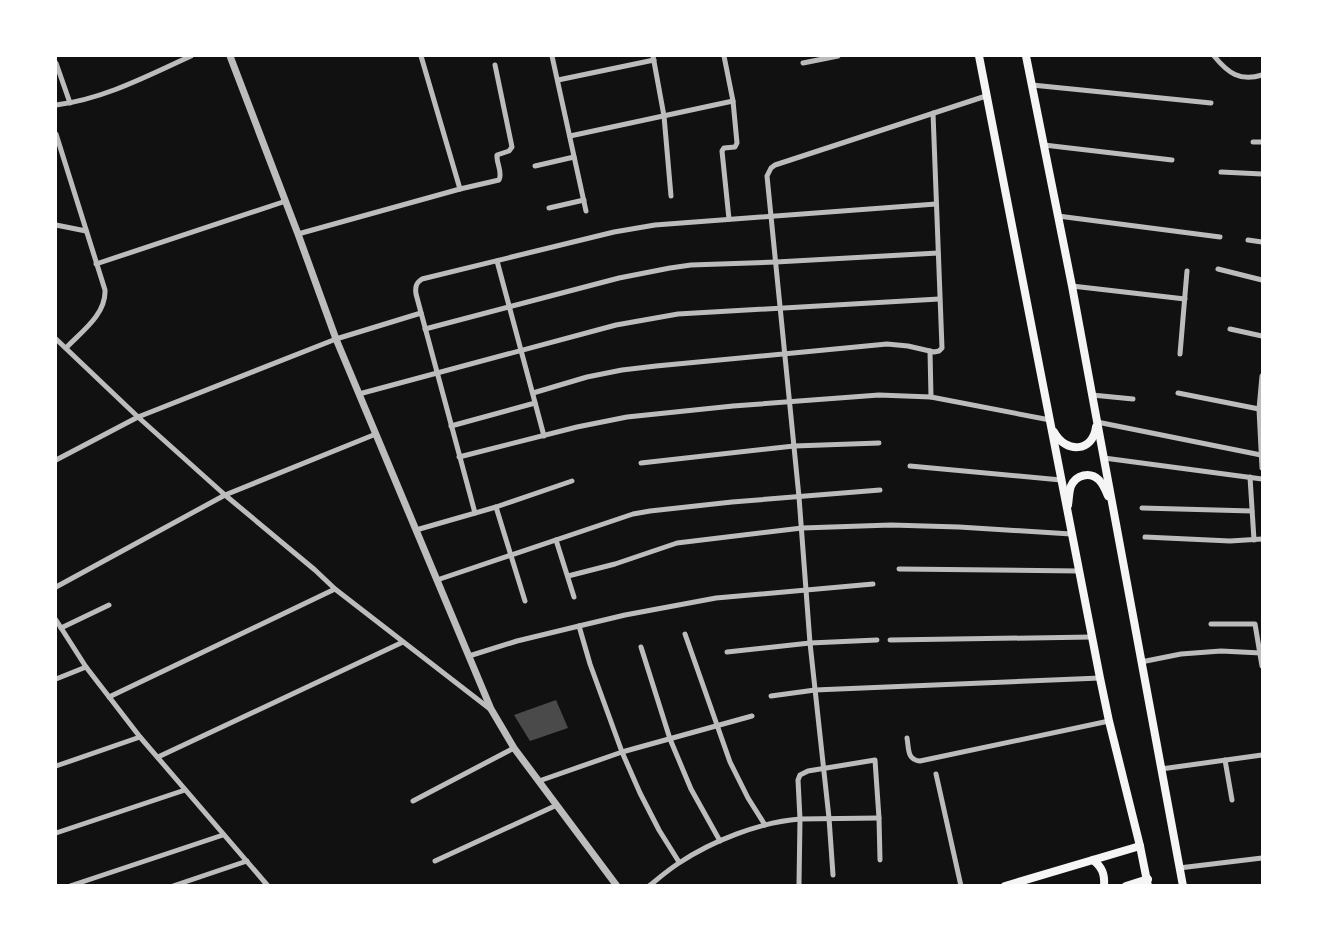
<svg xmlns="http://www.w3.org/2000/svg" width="1318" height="941" viewBox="0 0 1318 941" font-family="'Fira Sans Condensed',sans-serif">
<rect width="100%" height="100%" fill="#111"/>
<!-- building -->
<polygon fill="#4a4a4a" points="556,700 568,728 530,741 514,715"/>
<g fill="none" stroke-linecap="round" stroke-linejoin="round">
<!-- minor -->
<g stroke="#bcbcbc" stroke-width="5">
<polyline points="421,56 460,189"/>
<polyline points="552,56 586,211"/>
<polyline points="653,56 664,116 671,196"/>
<polyline points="724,56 733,101 737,143 735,147 724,148 722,151 729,219"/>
<path d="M1214,56C1228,73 1240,82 1262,75"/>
<polyline points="56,63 70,103"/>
<polyline points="803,63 838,56"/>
<polyline points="558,80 654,60"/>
<polyline points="1032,85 1211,103"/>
<path d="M56,105C104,99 147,76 191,56"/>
<path d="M56,134L105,290C106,315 81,332 66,348"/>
<polyline points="570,136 733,101"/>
<polyline points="1253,142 1262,142"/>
<polyline points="1044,145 1172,160"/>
<polyline points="535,166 574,157"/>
<polyline points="1221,172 1262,174"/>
<polyline points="549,208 584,200"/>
<polyline points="1058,216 1220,237"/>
<polyline points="56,225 86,231"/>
<path d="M298,234L460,189L499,180C503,172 496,163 497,155L509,151L512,147L495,65"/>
<polyline points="1248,240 1262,242"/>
<polyline points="497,261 544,436"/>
<polyline points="96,264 286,201"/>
<polyline points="1218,269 1262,280"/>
<polyline points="1072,286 1185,299"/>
<polyline points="425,329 619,278 670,268 691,265 776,262 938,253"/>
<polyline points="1230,329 1262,336"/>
<polyline points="56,339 138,417 225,495 315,570 335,589 490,709"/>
<polyline points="930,351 931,397"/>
<polyline points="1180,354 1187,271"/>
<polyline points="1262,376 1259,409 1262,468"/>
<polyline points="533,393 587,377 622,370 656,366 887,344 908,346 934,352 939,351 942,348 933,113"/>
<polyline points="1178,393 1259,409"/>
<polyline points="359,394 616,325 678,314 939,299"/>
<polyline points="1092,395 1133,399"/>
<polyline points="1097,422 1261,455"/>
<polyline points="451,426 535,403"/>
<polyline points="459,457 577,427 627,417 733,406 879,395 931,397 1050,420"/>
<polyline points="1104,458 1262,479"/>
<polyline points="56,460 138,417 336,339 421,313"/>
<polyline points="641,463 794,446 879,443"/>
<polyline points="910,466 1061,480"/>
<polyline points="1250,477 1254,540"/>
<polyline points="496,507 525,601"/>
<polyline points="1142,508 1252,511"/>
<path d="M475,513L416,294C415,287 416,283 422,279L614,232L655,225L936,204"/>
<polyline points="416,530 496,507 572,481"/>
<polyline points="1145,537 1230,541 1262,539"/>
<polyline points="556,540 574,597"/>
<polyline points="899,569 1079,571"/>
<polyline points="568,576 615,564 677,543 802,528 891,525 959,527 1071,534"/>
<polyline points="437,580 633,514 650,511 732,502 880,490"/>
<polyline points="56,587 225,495 376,434"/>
<polyline points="56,620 86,667 140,737 268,886"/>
<polyline points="1211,624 1255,624 1262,666"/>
<polyline points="579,626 590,664 622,752 640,793 659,830 679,862"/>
<polyline points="61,628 109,605"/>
<polyline points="685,634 730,762 748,798 765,825"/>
<polyline points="890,640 1092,637"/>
<polyline points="641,647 670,739 691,789 720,841"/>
<polyline points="727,652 810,643 877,640"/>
<polyline points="469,656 517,641 579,626 625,615 716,598 873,584"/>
<polyline points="1141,662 1181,654 1221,651 1261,653"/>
<polyline points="56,679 86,667"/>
<polyline points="771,696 815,690 1100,678"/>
<polyline points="109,697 335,589"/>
<path d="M907,738C909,749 907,760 920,761L1109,721"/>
<polyline points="158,757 403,642"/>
<polyline points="1225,760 1232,800"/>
<polyline points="56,766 140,737"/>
<polyline points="1161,769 1262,755"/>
<polyline points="936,774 961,886"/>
<polyline points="539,781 622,752 752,716"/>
<polyline points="413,801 514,748"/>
<polyline points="56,833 185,790"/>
<polyline points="435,861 557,805"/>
<polyline points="1179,868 1262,858"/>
<polyline points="833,875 829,818 810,643 799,497 767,176 771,168 775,165 986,96"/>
<polyline points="799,884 800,819 798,780 800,775 808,771 875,760 879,818 880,860"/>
<polyline points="70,886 223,835"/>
<polyline points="173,886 247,861"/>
<path d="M649,886C659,878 668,870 679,863C712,841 760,822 800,819L879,818"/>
</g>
<!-- tertiary -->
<polyline stroke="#bcbcbc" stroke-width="7" points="230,56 298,234 336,339 491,709 514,748 617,886"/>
<!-- secondary -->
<g stroke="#f5f5f5" stroke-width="8">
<polyline points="979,56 1100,678 1109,721 1140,846 1148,886"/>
<polyline points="1026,56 1072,286 1183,886"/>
<path d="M1054,432C1066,454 1093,452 1096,427"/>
<path d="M1068,505C1069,499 1069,491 1071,486C1076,475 1090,471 1099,480C1103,484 1106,491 1108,496"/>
<path d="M1093,860C1102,867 1105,874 1104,886"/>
<polyline points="1005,886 1140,846"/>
<polyline points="1126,886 1148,879"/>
</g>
</g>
<!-- border -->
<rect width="1318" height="941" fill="none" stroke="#ffffff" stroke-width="114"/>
</svg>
